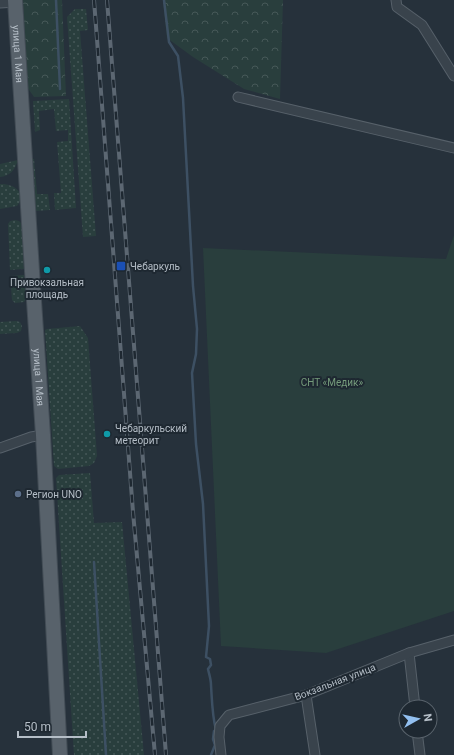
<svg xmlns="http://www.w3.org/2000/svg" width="454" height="755" viewBox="0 0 454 755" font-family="Roboto,sans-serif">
<defs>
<pattern id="grass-dots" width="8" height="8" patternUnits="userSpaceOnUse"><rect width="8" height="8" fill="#293e3d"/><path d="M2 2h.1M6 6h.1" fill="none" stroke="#465858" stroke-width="1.8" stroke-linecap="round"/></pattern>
<pattern id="forest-crowns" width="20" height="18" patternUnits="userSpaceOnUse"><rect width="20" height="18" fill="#293e3d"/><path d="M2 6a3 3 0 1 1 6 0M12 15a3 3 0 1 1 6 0" fill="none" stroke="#465858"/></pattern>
</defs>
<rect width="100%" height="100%" fill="#26313b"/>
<!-- grass -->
<g fill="url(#grass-dots)">
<polygon points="75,9 86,9 88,30 80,31 96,236 83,237 67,17"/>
<polygon points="69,99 76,208 55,210 54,193 61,193 57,142 68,141 68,130 56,131 54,109 39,111 40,130 35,132 33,101"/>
<polygon points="33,159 34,159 37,194 48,194 50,210 35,211"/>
<path d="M18,160C15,170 10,176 0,177V164Z"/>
<path d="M0,184C13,183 28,193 17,206L0,209Z"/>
<polygon points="15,220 19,221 22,224 24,269 10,270 8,224 10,221"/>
<polygon points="24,275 26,299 24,302 15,303 12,300 10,276"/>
<polygon points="16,321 20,322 22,326 21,331 17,333 0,334 0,322"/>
<polygon points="80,326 88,338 97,456 94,463 89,466 58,469 54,466 45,330 47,329"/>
<polygon points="90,473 94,523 122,522 144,755 74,755 56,478 59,475"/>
</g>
<!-- forest -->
<g fill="url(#forest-crowns)">
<polygon points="23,0 62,0 66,96 34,97 27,87"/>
<polygon points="163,0 283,0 280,99 244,89 193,57 167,38"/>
</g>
<!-- garden -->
<polygon fill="#293e3d" points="454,235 454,611 326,653 221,646 203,248 446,259"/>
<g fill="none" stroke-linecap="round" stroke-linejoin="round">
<!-- stream -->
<g stroke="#3d5063" stroke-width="2.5">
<polyline points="56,0 60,89"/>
<path d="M164,0L169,42L178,56L183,98L193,286L197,329L196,354L192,373L196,444L203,504L209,626L206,657L210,659L211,665L208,669C209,674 211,679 211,685C212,700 212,715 216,730L214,731L213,739L215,745L211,755"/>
<polyline points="94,562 106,755"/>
</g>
<defs>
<g id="minor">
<polyline points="396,0 397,7 422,25 454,76"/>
<polyline points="0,3 16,2"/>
<polyline points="238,97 454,148"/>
<polyline points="0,448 31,437 43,435"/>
<polyline points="409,653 415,707"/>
<polyline points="306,695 315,755"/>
<polyline points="417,731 420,755"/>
<polyline points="221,755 219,737 220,726 229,715 306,695 409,653 454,640"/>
</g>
<g id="primary">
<path id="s1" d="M15,0L32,271L43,435L60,755"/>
</g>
</defs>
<!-- minor casing -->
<use href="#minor" stroke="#57616a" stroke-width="11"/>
<!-- primary casing -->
<use href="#primary" stroke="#424c55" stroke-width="16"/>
<!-- minor -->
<use href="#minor" stroke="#39434c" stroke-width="9"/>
<!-- primary -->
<use href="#primary" stroke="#58626b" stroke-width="14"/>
<defs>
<g id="rail">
<polyline points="94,0 133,512 155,755"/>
<polyline points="107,0 166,755"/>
</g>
</defs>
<!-- rail casing -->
<use href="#rail" stroke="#5c6772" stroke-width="4"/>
<!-- rail -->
<use href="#rail" stroke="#1e2831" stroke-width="2.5" stroke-dasharray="8" stroke-linecap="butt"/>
</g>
<!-- markers -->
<rect fill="#1a4fb4" stroke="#1e2831" stroke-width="1.5" x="116" y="261" width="10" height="10" rx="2"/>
<g fill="#0f9aa8" stroke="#1e2831" stroke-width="1.5">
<circle cx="47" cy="270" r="4"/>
<circle cx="107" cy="434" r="4"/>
</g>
<circle fill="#5c6f8a" stroke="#1e2831" stroke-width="1.5" cx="18" cy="494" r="4"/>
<g text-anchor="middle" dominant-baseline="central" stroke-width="4" stroke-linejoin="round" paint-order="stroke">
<!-- street labels -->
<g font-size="10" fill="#b5bec7" stroke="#1e2831">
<text stroke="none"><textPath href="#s1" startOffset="54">улица 1 Мая</textPath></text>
<text stroke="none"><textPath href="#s1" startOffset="378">улица 1 Мая</textPath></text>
<text transform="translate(335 682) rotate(-21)">Вокзальная улица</text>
</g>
<!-- poi labels -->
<g font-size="10" fill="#b5bec7" stroke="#1e2831" text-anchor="start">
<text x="130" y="266">Чебаркуль</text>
<text x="47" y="282" text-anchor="middle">Привокзальная<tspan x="47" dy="12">площадь</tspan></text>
<text x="115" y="428">Чебаркульский<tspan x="115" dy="12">метеорит</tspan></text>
<text x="26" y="494">Регион UNO</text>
</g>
<!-- park labels -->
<g font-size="10" fill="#759b7b" stroke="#1e2831">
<text x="332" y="382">СНТ «Медик»</text>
</g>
</g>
<!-- north arrow -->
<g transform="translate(418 719) rotate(82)"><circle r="19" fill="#1e2831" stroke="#5a646d"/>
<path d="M0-3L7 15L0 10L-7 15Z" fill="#92bfef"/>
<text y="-6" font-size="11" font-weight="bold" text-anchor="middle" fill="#b5bec7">N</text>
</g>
<!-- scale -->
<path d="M18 731v6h68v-6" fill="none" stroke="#b5bec7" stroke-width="2"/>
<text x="24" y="731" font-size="12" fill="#b5bec7" stroke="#1e2831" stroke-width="3" paint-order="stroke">50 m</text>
</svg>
